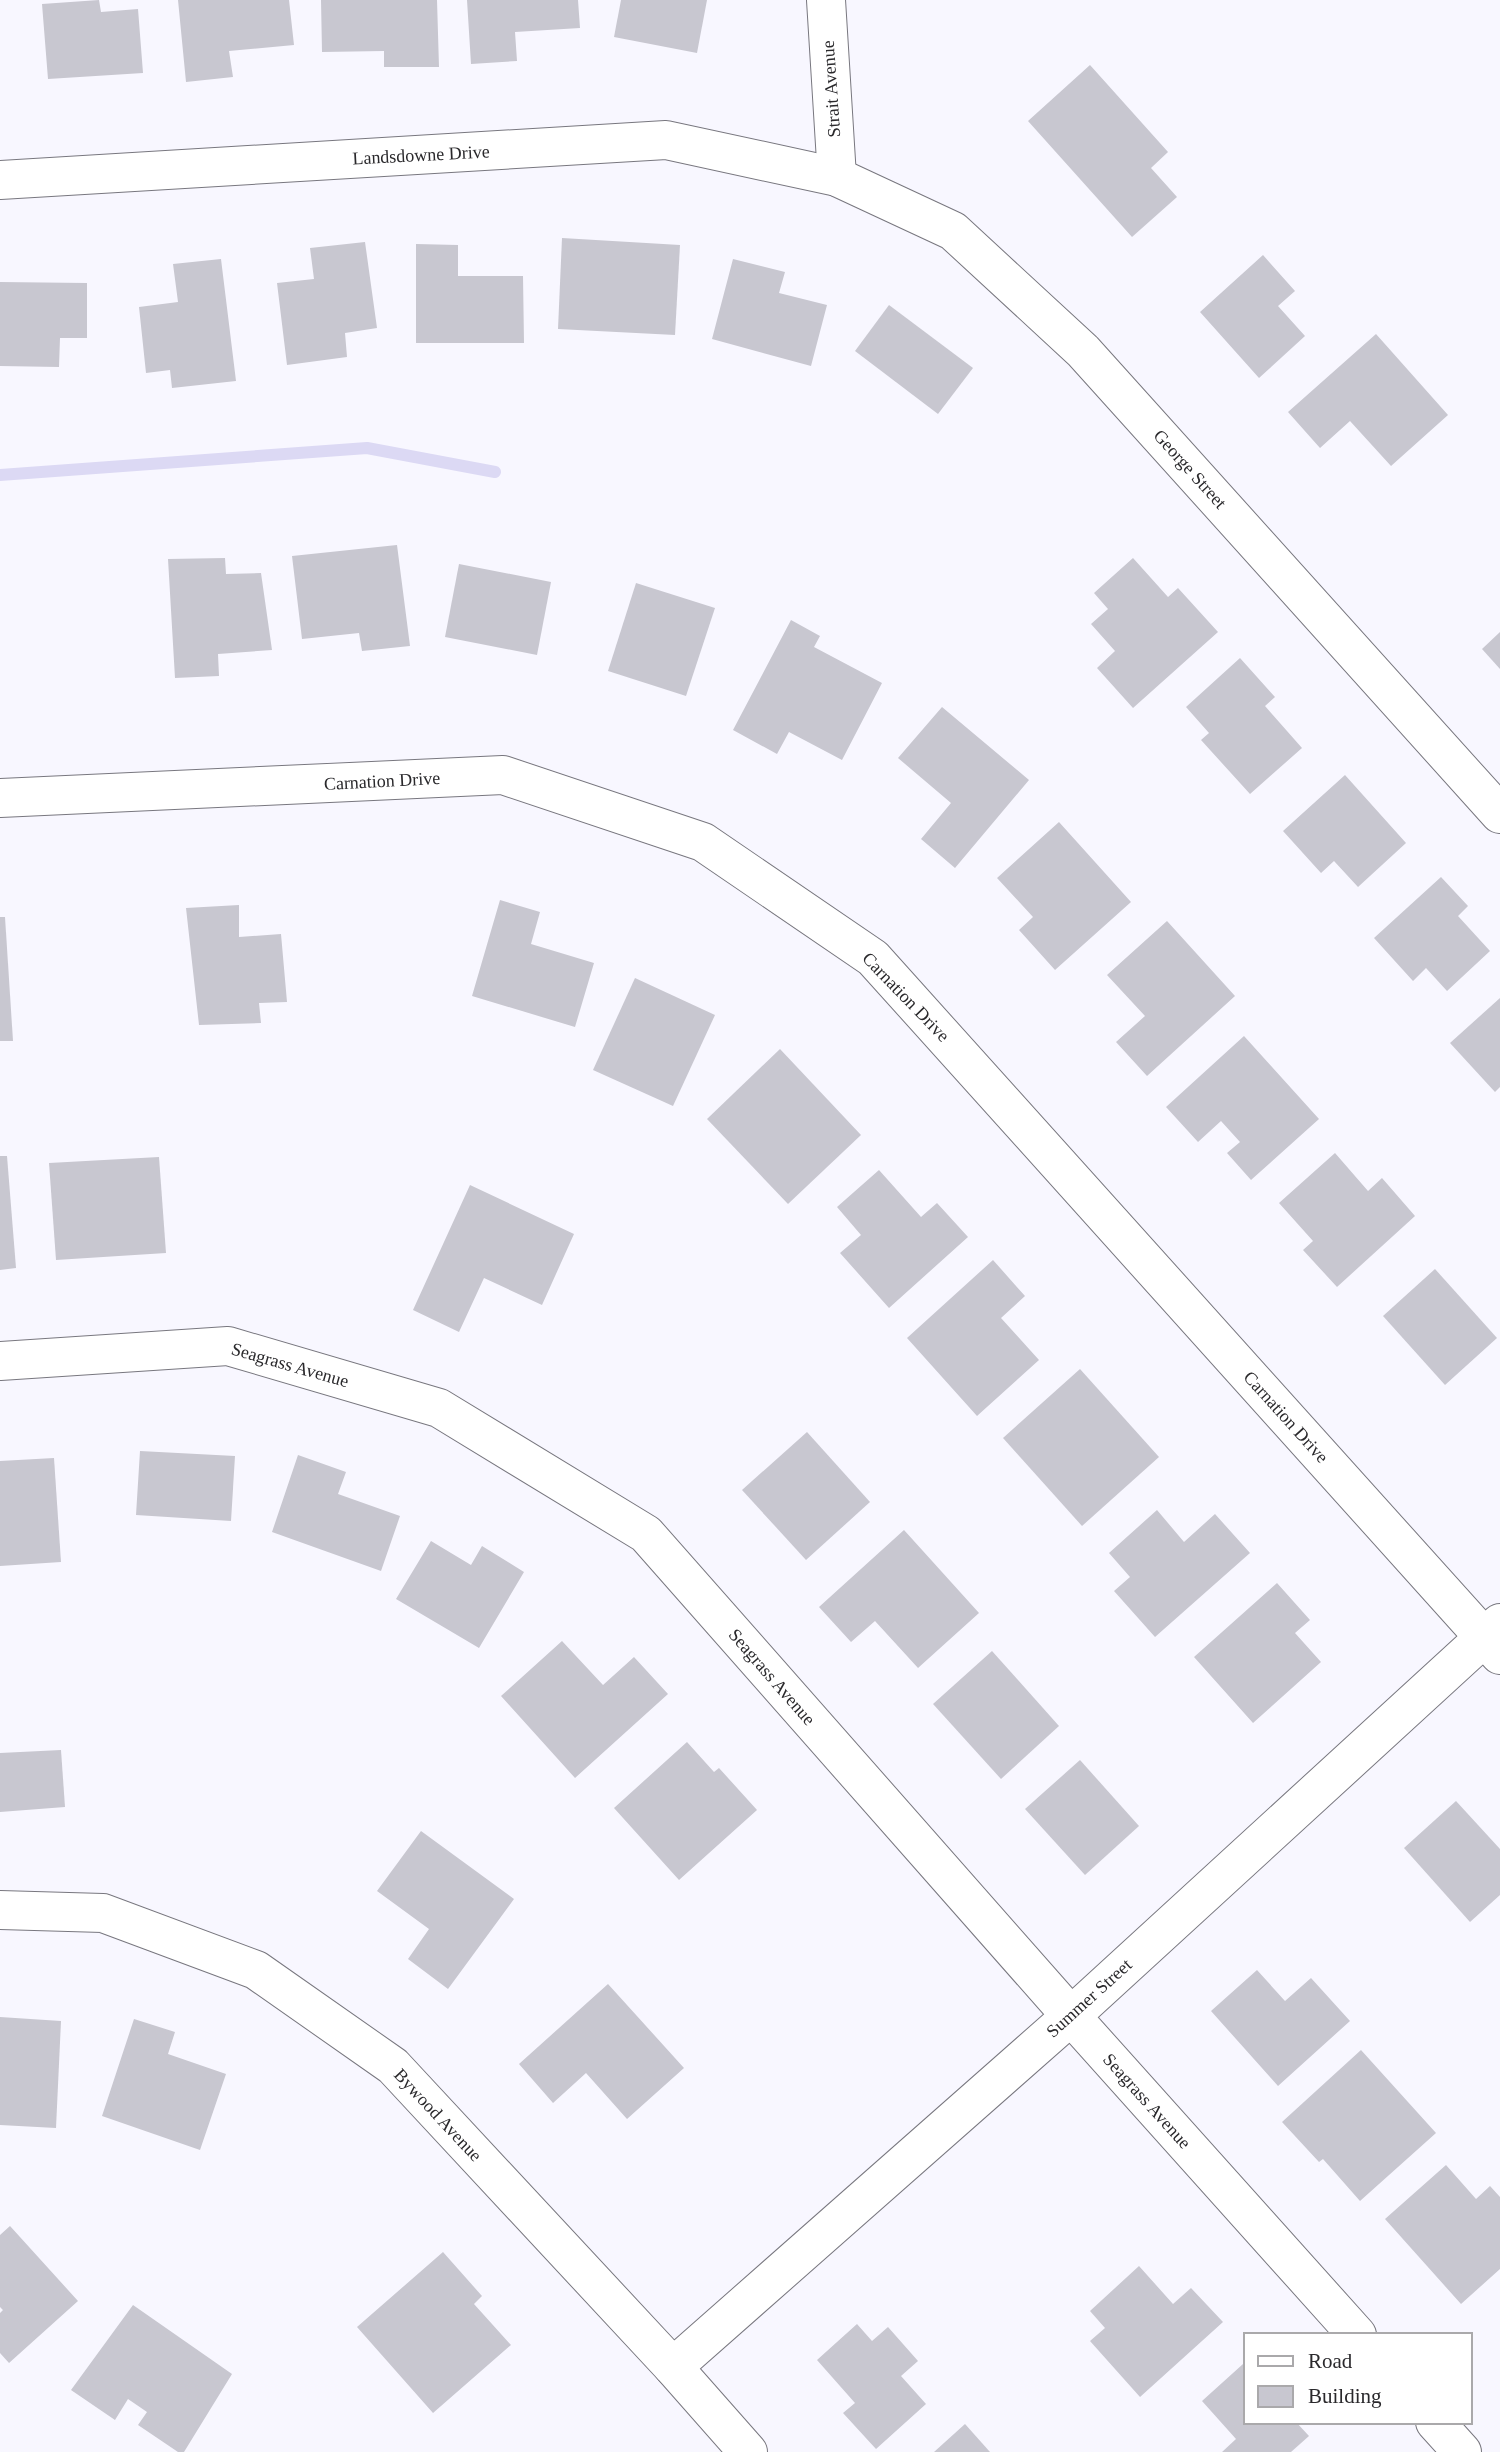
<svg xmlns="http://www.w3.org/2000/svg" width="1500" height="2452" viewBox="0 0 1500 2452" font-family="Georgia,serif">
<rect width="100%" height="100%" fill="#f8f7ff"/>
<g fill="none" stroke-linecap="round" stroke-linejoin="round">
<!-- stream -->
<polyline stroke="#dcd9f4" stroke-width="12" points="0,475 367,448 495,472"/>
</g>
<!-- building -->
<g fill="#c8c7d0">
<polygon points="99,0 101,12 138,9 143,73 48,79 42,4"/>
<polygon points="178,0 289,0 294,45 229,51 233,77 186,82"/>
<polygon points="321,0 437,0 439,67 384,67 384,51 322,52"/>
<polygon points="467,0 578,0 580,28 515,32 517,61 471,64"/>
<polygon points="621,0 707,0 697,53 614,37"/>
<polygon points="1090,65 1168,152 1151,168 1177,197 1132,237 1028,121"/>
<polygon points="562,238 680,245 675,335 558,329"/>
<polygon points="365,242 377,328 345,333 347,357 287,365 277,283 314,279 310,248"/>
<polygon points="416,244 458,245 458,276 523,276 524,343 416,343"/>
<polygon points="1263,255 1295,291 1278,306 1305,336 1259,378 1200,312"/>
<polygon points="221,259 236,381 172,388 170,370 146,373 139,307 178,302 173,264"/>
<polygon points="733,259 785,272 779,293 827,305 811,366 712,339"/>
<polygon points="0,282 87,283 87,338 60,338 59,367 0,366"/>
<polygon points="889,305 973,368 938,414 855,351"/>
<polygon points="1376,334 1448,415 1391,466 1350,421 1320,448 1288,412"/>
<polygon points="397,545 410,646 362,651 359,633 302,639 292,556"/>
<polygon points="225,558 226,574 261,573 272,650 218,654 219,676 175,678 168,559"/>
<polygon points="1133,558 1168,597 1178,588 1218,632 1133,708 1097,668 1115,651 1091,624 1108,609 1094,593"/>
<polygon points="459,564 551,582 537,655 445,637"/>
<polygon points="636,583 715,608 686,696 608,671"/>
<polygon points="791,620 820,636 814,647 882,683 842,760 789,732 777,754 733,730"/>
<polygon points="1500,632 1500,669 1482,649"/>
<polygon points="1240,658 1275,697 1265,706 1302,748 1250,794 1201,740 1209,733 1186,707"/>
<polygon points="942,707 1029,780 955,868 921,839 951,803 898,758"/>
<polygon points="1345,775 1406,843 1358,887 1334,861 1321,873 1283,831"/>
<polygon points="1059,822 1131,902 1055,970 1019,930 1033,917 997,878"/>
<polygon points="1441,877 1468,906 1458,916 1490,951 1447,991 1426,968 1413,981 1374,938"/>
<polygon points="500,900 540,912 531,944 594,963 575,1027 472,996"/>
<polygon points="239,905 239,937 281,934 287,1002 259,1003 261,1023 199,1025 186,908"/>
<polygon points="0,917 5,917 13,1041 0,1041"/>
<polygon points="1167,921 1235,996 1147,1076 1116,1042 1145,1016 1107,975"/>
<polygon points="635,978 715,1015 673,1106 593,1070"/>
<polygon points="1500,998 1500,1087 1495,1092 1450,1043"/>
<polygon points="1244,1036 1319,1119 1251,1180 1227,1153 1240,1142 1221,1121 1198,1142 1166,1107"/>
<polygon points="780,1049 861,1135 788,1204 707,1119"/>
<polygon points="1335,1153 1368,1191 1382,1178 1415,1216 1337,1287 1303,1250 1313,1241 1279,1203"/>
<polygon points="0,1156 7,1156 16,1268 0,1270"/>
<polygon points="159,1157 166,1253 56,1260 49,1163"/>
<polygon points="879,1170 921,1217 937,1203 968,1237 889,1308 840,1253 861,1235 837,1207"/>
<polygon points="470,1185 574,1234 542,1305 484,1278 459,1332 413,1310"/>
<polygon points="993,1260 1025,1296 1001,1318 1039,1360 977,1416 907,1338"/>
<polygon points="1435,1269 1497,1338 1445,1385 1383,1316"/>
<polygon points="1080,1369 1159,1457 1082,1526 1003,1438"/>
<polygon points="807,1432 870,1502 806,1560 742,1490"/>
<polygon points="140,1451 235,1456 231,1521 136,1515"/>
<polygon points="298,1455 346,1472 338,1494 400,1516 381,1571 272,1532"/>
<polygon points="54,1458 61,1562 0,1566 0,1461"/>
<polygon points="1157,1510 1184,1542 1215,1514 1250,1553 1155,1637 1114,1591 1130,1577 1109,1553"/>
<polygon points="904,1530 979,1613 918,1668 875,1621 851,1642 819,1607"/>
<polygon points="431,1541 471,1565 482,1546 524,1572 479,1648 396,1599"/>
<polygon points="1277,1583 1310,1620 1295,1633 1321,1662 1253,1723 1194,1657"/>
<polygon points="562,1641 603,1685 634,1657 668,1694 575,1778 501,1696"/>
<polygon points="992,1651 1059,1726 1001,1779 933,1704"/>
<polygon points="687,1742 714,1772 719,1768 757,1810 679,1880 614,1808"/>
<polygon points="61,1750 65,1807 0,1812 0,1753"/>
<polygon points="1080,1760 1139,1826 1085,1875 1025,1809"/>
<polygon points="1456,1801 1500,1849 1500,1895 1470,1922 1404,1848"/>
<polygon points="421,1831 514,1899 448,1989 408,1959 429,1929 377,1891"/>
<polygon points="1257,1970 1285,2001 1311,1978 1350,2021 1278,2086 1211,2011"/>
<polygon points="608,1984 684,2068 627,2119 586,2073 553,2103 519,2064"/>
<polygon points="0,2017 61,2021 56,2128 0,2125"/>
<polygon points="134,2019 175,2032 168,2054 226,2074 200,2150 102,2116"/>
<polygon points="1361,2050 1436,2133 1360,2201 1323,2159 1319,2162 1282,2122"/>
<polygon points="1446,2165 1476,2199 1490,2186 1500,2197 1500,2269 1461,2304 1385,2219"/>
<polygon points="10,2226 78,2301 9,2363 0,2353 0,2313 3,2310 0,2307 0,2235"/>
<polygon points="443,2252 482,2296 474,2304 511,2345 433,2413 357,2327"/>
<polygon points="1139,2266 1173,2304 1191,2288 1223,2322 1140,2397 1090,2341 1105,2328 1090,2311"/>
<polygon points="133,2305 232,2374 184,2452 178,2452 138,2425 147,2412 128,2399 115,2420 71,2390"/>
<polygon points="857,2324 872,2341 888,2327 918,2361 901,2376 926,2404 876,2449 843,2413 855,2403 817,2360"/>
<polygon points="1243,2364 1246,2367 1246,2422 1296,2422 1309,2436 1291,2452 1222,2452 1236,2439 1202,2401"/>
<polygon points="965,2424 990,2452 934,2452"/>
</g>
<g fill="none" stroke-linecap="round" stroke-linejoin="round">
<defs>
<g id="minor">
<polyline points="826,0 837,177"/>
<polyline points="0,180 666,140 837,177 953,231 1083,351 1500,814"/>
<polyline points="0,798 503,775 703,842 873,958 1500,1655"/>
<polyline points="0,1361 228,1346 439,1408 646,1534 1071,2016 1357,2335"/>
<polyline points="0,1910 103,1913 256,1970 393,2066 673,2367 748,2452"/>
<polyline points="673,2367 1071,2016 1500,1623"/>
<polyline points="1435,2422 1462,2452"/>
</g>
</defs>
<!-- minor casing -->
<use href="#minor" stroke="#78777f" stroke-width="40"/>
<!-- minor -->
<use href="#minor" stroke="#fff" stroke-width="38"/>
</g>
<g text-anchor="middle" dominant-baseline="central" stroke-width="7" stroke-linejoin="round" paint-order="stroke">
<!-- street labels -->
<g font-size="18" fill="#2a292c" stroke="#fff">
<text transform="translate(831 89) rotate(-94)">Strait Avenue</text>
<text transform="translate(421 155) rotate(-3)">Landsdowne Drive</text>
<text transform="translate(1190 469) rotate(48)">George Street</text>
<text transform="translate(382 781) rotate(-3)">Carnation Drive</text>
<text transform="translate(906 997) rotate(46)">Carnation Drive</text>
<text transform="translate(290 1365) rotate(16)">Seagrass Avenue</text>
<text transform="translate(1286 1417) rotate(48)">Carnation Drive</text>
<text transform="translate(772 1677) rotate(49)">Seagrass Avenue</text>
<text transform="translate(1089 1998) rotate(-42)">Summer Street</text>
<text transform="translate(1147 2101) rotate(48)">Seagrass Avenue</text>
<text transform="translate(438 2115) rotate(47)">Bywood Avenue</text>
</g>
</g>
<!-- legend -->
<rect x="1244" y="2333" width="228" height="91" fill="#ffffff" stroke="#aaa9ab" stroke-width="2"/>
<rect x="1258" y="2356" width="35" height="10" fill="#ffffff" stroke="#aaa9ab" stroke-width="2"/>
<text x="1308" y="2368" font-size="21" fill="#2a292c">Road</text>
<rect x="1258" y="2386" width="35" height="21" fill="#c8c7d0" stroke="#aaa9ab" stroke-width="2"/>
<text x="1308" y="2403" font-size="21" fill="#2a292c">Building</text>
</svg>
